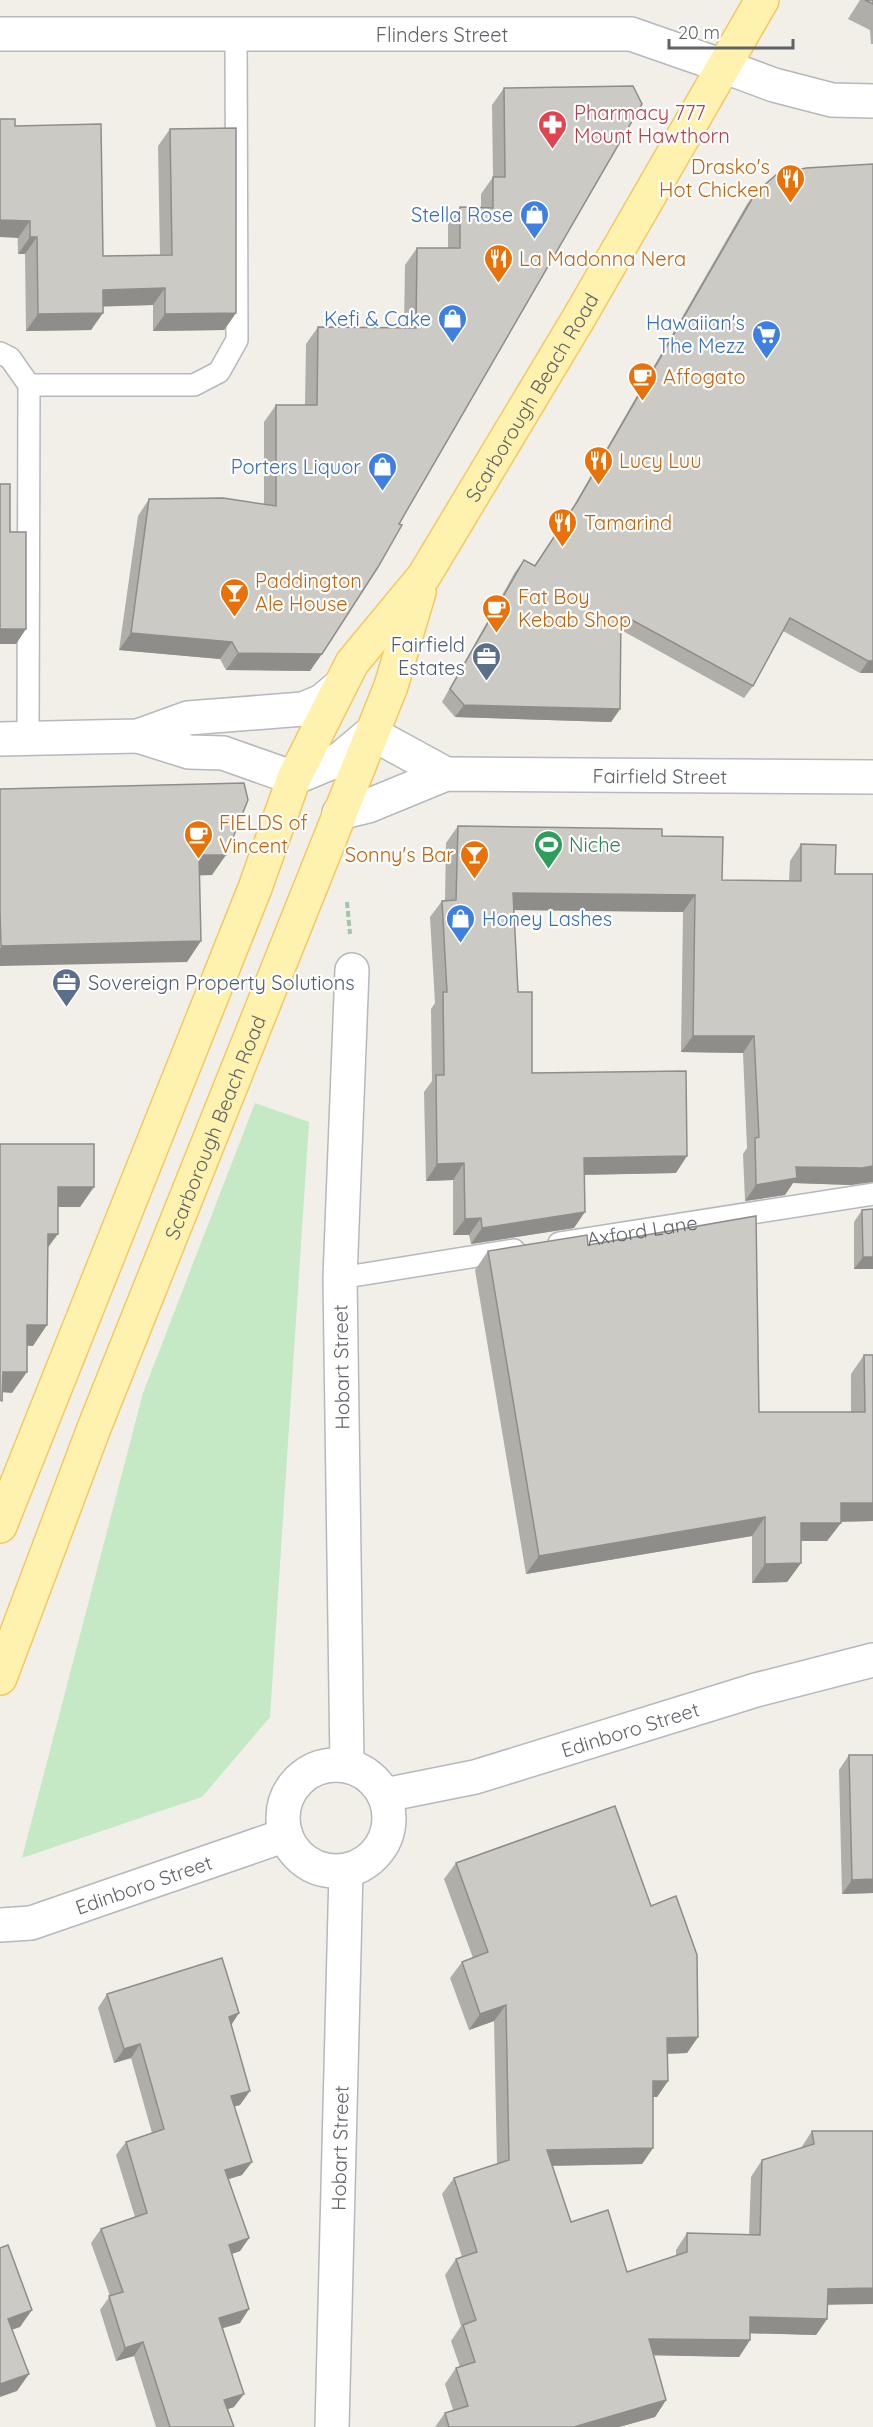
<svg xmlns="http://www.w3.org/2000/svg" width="873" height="2427" viewBox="0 0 873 2427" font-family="Quicksand,sans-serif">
<rect width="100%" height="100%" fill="#f1efe8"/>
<!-- green -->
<polygon fill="#c5e8c5" points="255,1103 309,1122 270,1717 202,1797 22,1858 143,1393"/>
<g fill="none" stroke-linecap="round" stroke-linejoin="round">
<defs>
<g id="service">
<polyline points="0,353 10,358 29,385 28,739"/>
<polyline points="29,385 194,385 219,372 237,340 236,33"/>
<path id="s1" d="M559,1243L873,1194"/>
<polyline points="340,1278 514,1250"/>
</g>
<g id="minor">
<polyline points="723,66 774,85 832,100 873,101"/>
<polyline points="138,736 189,752 223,753 294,778 340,759 371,733 446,774"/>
<polyline points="0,739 138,736 188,718 303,709 322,701 340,686"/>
<path id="s2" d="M339,813L368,806L446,774L873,777"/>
<circle cx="336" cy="1818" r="53"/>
<polyline points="347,1765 340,1278 352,970"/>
<path id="s3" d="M385,1795L475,1777L756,1690L873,1660"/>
<path id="s4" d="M0,1925L31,1923L286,1835"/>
<path id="s5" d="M332,2427L346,1871"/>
</g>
<g id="tertiary">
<path id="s6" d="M0,34H631L723,66"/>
</g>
<g id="primary">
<path id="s7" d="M0,1526L255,888L294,778L352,663L424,576L580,316L762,0"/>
<path id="s8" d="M0,1678L94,1428L391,686L419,592"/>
</g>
</defs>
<!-- service casing -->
<use href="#service" stroke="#b5b8bc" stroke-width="24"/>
<!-- minor casing -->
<use href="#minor" stroke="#b5b8bc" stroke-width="36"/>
<!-- tertiary casing -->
<use href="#tertiary" stroke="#b5b8bc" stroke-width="36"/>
<!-- primary casing -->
<use href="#primary" stroke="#f2c960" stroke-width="36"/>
<!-- path -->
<polyline stroke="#9cc7a9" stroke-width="4" stroke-dasharray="6 3" stroke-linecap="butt" points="347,902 350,934"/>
<!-- service -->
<use href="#service" stroke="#fff" stroke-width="21"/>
<!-- minor -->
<use href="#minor" stroke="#fff" stroke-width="33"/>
<!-- tertiary -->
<use href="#tertiary" stroke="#fff" stroke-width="33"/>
<!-- primary -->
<use href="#primary" stroke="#fff2af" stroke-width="33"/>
</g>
<!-- wall -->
<g fill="#afaea9">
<polygon points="860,0 873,0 873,44 871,44 870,30 848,19"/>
<polygon points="633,86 310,671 226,670 220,659 119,650 138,516 149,499 264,504 264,422 276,405 305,405 306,344 318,327 404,328 405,265 417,248 448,248 448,224 460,207 481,208 481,194 493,177 492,105 504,88"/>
<polygon points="15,126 103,256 160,255 158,146 170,129 236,313 224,330 153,331 153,305 103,306 91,330 26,331 25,254 18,254"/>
<polygon points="873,164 873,673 860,673 783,631 753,686 744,698 621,630 620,709 611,722 455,717 442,702 515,572 524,560 534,566 569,514 747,204 756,192"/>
<polygon points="458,826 662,836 722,880 789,881 790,861 801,844 835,874 872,1181 851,1185 793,1183 785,1195 745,1201 743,1154 747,1148 743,1053 681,1052 683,912 514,910 518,992 532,1073 676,1173 584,1175 574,1228 471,1244 469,1235 453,1235 453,1180 426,1181 424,1092 432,1081 431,1009 435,1003 430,917 442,901 445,901 446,843"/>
<polygon points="873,1209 873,1269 854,1269 854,1222 862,1210"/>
<polygon points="588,1245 759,1412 851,1412 851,1374 864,1355 873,1521 841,1522 827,1541 801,1541 801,1563 787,1582 752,1583 752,1536 526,1574 475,1270 488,1251"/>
<polygon points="849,1755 873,1755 873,1893 842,1894 839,1770"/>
<polygon points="456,1863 698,2037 687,2053 667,2054 668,2081 657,2097 653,2097 653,2148 642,2164 552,2166 571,2222 627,2272 676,2256 676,2250 687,2233 749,2235 751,2177 762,2160 801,2148 812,2131 873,2131 827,2305 827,2319 816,2335 750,2333 750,2340 739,2357 654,2355 666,2400 655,2417 619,2427 435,2427 445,2413 453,2410 445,2384 456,2368 460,2367 451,2341 461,2326 445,2275 456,2259 462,2257 442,2194 454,2178 497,2164 494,2021 469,2030 450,1978 462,1962 473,1958 444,1879"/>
<polygon points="107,1994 231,2025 240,2105 234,2106 242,2175 228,2179 249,2238 240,2251 232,2254 240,2323 223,2328 234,2407 228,2409 234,2427 156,2427 134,2356 116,2361 100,2310 110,2296 91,2243 101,2229 135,2217 116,2155 126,2142 152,2133 131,2058 114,2063 98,2008"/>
</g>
<!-- shaded-wall -->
<g fill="#8f8d8a">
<polygon points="0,220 30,221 18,238 0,237"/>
<polygon points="30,237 37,237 25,254 18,254"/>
<polygon points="165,288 153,305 91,307 103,290"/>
<polygon points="103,313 91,330 26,331 38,314"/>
<polygon points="236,313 224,330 153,331 165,314"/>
<polygon points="0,629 26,629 16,644 0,644"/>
<polygon points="131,633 232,642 220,659 119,650"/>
<polygon points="238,653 322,654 310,671 226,670"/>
<polygon points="868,661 873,661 873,673 860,673"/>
<polygon points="464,705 620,709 611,722 455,717"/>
<polygon points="199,855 226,855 212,875 184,876"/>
<polygon points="513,893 695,895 683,912 501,910"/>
<polygon points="201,941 187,962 0,966 0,948 1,946"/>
<polygon points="693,1036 754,1036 743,1053 681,1052"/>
<polygon points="687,1156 676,1173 572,1175 584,1158"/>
<polygon points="464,1163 453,1180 426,1181 437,1164"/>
<polygon points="873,1166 873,1182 851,1185 793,1183 785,1195 745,1201 756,1185 796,1167"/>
<polygon points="58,1187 94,1187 80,1207 43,1207"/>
<polygon points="585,1212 574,1228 471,1244 482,1228"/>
<polygon points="481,1218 469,1235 453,1235 465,1219"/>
<polygon points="48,1234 58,1234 43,1254"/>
<polygon points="863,1257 873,1257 873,1269 854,1269"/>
<polygon points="27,1325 47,1325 33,1346 13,1345"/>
<polygon points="3,1372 27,1372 12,1393 0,1392"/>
<polygon points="841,1503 873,1503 873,1521 827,1522"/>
<polygon points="765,1517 752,1536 526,1574 539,1556"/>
<polygon points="801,1523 841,1523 827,1541 787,1541"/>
<polygon points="801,1563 787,1582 752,1583 765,1564"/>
<polygon points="873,1879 873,1893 842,1894 852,1880"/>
<polygon points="506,2005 494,2021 469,2030 480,2014"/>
<polygon points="239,2013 230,2027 229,2017"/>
<polygon points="698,2037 687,2053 656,2054 667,2038"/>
<polygon points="140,2044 131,2058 114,2063 124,2049"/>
<polygon points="653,2081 668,2081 657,2097 641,2097"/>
<polygon points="250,2091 240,2105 222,2110 231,2096"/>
<polygon points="653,2148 642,2164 536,2166 547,2150"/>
<polygon points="252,2162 242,2175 216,2183 225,2170"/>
<polygon points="249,2238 240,2251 220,2258 229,2245"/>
<polygon points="873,2288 873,2304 817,2305 828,2289"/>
<polygon points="249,2309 240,2323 210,2332 219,2318"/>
<polygon points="32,2310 20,2327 0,2334 8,2319"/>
<polygon points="750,2317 827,2319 816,2335 739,2333"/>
<polygon points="649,2339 750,2340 739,2357 637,2355"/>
<polygon points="143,2342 134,2356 116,2361 125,2348"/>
<polygon points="29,2374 17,2391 0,2397 0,2384"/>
<polygon points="244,2394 234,2407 215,2413 224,2400"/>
<polygon points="666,2400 655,2417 619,2427 574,2427"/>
</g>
<!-- building -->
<g fill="#cccac5" stroke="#8f8d8a" stroke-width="1.5">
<polygon points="865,0 873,0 873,4"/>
<polygon points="633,86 642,104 399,524 402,525 378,567 322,654 238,653 232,642 131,633 149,499 223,498 276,506 276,405 317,405 318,327 416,328 417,248 460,248 460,207 493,208 493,177 505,177 504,88"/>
<polygon points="0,119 15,119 15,126 101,124 103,256 172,255 170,129 236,128 236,313 165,314 165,288 103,290 103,313 38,314 37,237 30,237 30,221 0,220"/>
<polygon points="873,164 873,661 868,661 790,618 753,686 621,614 620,709 464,705 450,689 524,560 535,566 577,502 756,192 776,175 806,168"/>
<polygon points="0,484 10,484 10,532 26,532 26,629 0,629"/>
<polygon points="244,783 248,800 226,855 199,855 201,941 1,946 0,912 0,789"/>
<polygon points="458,826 662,829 662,836 723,837 722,880 801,881 801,844 836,845 835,874 873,874 873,1166 862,1168 796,1167 797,1178 756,1185 755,1138 759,1137 754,1036 693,1036 695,895 513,893 518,992 532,992 532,1073 686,1071 687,1156 584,1158 585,1212 482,1228 481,1218 465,1219 464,1163 437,1164 436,1075 444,1075 443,992 447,992 442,901 456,900"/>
<polygon points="0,1144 94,1144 94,1187 58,1187 58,1234 48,1234 47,1325 27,1325 27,1372 3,1372 2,1401 0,1400"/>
<polygon points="873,1209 873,1257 863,1257 862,1210"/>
<polygon points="756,1216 759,1412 865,1412 864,1355 873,1355 873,1503 841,1503 841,1523 801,1523 801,1563 765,1564 765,1517 539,1556 488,1251 587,1235 588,1245"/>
<polygon points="849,1755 873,1755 873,1879 852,1880"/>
<polygon points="615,1806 651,1906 676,1896 697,1955 698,2037 667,2038 668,2081 653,2081 653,2148 547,2150 571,2222 608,2210 627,2272 687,2252 687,2233 760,2235 762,2160 814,2144 812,2131 873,2131 873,2288 828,2289 827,2319 750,2317 750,2340 649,2339 666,2400 574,2427 449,2427 445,2413 468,2406 456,2368 475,2362 463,2325 476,2320 456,2259 477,2252 454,2178 509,2160 506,2005 480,2014 462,1962 488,1952 456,1863"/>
<polygon points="222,1958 239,2013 229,2017 250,2091 231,2096 252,2162 225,2170 249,2238 229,2245 249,2309 219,2318 244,2394 224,2400 234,2427 170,2427 143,2342 125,2348 109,2296 123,2292 101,2229 147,2213 126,2142 164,2129 140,2044 124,2049 107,1994"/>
<polygon points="8,2245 32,2310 8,2319 29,2374 0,2384 0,2248"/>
</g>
<!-- icons -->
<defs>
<symbol id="pharmacy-pin" viewBox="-11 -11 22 30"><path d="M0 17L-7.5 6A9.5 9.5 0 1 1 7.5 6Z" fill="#e0444e" stroke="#fff"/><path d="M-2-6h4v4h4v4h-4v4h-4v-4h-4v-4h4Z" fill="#fff"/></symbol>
<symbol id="restaurant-pin" viewBox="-11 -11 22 30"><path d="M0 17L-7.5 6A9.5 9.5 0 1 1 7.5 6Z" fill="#e8710a" stroke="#fff"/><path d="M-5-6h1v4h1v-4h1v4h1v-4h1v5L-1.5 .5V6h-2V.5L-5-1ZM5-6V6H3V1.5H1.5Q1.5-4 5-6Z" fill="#fff"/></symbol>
<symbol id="shop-pin" viewBox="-11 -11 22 30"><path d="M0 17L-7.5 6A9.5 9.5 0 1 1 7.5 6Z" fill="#3f7fe0" stroke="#fff"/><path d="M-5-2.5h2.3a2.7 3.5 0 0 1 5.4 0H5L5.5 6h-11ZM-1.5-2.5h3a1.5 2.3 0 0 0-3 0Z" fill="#fff"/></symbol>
<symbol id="supermarket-pin" viewBox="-11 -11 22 30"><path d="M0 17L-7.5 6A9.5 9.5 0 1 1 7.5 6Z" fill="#3f7fe0" stroke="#fff"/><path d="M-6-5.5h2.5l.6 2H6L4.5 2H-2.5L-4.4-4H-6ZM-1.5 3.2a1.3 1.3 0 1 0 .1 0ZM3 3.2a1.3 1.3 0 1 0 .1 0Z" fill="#fff"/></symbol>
<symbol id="cafe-pin" viewBox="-11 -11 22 30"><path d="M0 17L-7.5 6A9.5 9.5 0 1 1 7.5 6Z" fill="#e8710a" stroke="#fff"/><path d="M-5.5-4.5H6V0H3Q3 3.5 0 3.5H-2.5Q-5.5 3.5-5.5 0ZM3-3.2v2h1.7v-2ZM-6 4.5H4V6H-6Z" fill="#fff"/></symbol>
<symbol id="bar-pin" viewBox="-11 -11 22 30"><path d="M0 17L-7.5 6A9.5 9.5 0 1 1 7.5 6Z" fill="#e8710a" stroke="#fff"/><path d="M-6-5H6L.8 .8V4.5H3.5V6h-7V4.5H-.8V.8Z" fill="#fff"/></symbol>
<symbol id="office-pin" viewBox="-11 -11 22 30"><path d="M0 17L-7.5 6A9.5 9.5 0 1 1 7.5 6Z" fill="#5c6f8a" stroke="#fff"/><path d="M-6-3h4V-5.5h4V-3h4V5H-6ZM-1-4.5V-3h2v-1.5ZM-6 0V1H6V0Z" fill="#fff"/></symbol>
<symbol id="stadium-pin" viewBox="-11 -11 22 30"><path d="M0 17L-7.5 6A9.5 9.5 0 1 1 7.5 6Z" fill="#2e9e5b" stroke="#fff"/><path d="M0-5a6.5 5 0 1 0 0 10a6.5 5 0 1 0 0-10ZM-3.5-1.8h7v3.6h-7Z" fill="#fff"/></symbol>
</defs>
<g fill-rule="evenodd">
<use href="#pharmacy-pin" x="536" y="108" width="33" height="45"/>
<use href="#restaurant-pin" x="774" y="162" width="33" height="45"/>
<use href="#shop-pin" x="518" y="198" width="33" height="45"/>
<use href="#restaurant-pin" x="482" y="242" width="33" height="45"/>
<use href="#shop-pin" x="436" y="302" width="33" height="45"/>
<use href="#supermarket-pin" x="750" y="318" width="33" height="45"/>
<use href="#cafe-pin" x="626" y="360" width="33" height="45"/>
<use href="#restaurant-pin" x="582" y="444" width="33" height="45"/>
<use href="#shop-pin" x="366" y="450" width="33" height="45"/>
<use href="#restaurant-pin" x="546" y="506" width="33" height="45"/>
<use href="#bar-pin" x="218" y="576" width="33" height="45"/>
<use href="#cafe-pin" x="480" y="592" width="33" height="45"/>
<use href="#office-pin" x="470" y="640" width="33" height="45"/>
<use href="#cafe-pin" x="182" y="818" width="33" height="45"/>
<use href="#stadium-pin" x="532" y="828" width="33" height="45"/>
<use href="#bar-pin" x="458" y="838" width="33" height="45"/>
<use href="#shop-pin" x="444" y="902" width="33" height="45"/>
<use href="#office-pin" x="50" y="966" width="33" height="45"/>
</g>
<g text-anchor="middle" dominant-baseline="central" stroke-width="4.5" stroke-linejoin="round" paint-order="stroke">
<!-- street labels -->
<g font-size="20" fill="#5f6368" stroke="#fff">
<text stroke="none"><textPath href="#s6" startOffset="442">Flinders Street</textPath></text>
<text stroke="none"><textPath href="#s7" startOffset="1254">Scarborough Beach Road</textPath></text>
<text stroke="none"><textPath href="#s2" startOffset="328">Fairfield Street</textPath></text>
<text stroke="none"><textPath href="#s8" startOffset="591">Scarborough Beach Road</textPath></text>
<text stroke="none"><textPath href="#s1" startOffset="84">Axford Lane</textPath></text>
<text transform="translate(341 1367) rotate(-91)">Hobart Street</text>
<text stroke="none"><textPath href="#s3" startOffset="254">Edinboro Street</textPath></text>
<text stroke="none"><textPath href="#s4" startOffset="150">Edinboro Street</textPath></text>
<text stroke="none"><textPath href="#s5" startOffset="279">Hobart Street</textPath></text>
</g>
<!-- health labels -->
<g font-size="20" fill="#be3a42" stroke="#fff" text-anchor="start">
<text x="574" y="112">Pharmacy 777<tspan x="574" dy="23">Mount Hawthorn</tspan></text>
</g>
<!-- food labels -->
<g font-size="20" fill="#c56008" stroke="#fff" text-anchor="start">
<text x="770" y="166" text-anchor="end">Drasko's<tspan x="770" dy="23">Hot Chicken</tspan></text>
<text x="519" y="258">La Madonna Nera</text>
<text x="663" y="376">Affogato</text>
<text x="619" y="460">Lucy Luu</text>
<text x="584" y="522">Tamarind</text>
<text x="255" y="580">Paddington<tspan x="255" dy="23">Ale House</tspan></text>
<text x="518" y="596">Fat Boy<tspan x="518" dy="23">Kebab Shop</tspan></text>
<text x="219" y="822">FIELDS of<tspan x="219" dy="23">Vincent</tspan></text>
<text x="454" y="854" text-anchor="end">Sonny's Bar</text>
</g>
<!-- shop labels -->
<g font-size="20" fill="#366cbe" stroke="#fff" text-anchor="end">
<text x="513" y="214">Stella Rose</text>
<text x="431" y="318">Kefi &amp; Cake</text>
<text x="745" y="322">Hawaiian's<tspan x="745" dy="23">The Mezz</tspan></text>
<text x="361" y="466">Porters Liquor</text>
<text x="482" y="918" text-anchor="start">Honey Lashes</text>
</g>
<!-- service labels -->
<g font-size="20" fill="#4e5e75" stroke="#fff" text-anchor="end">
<text x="465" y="644">Fairfield<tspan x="465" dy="23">Estates</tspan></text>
<text x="88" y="982" text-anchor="start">Sovereign Property Solutions</text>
</g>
<!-- leisure labels -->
<g font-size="20" fill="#27864d" stroke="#fff" text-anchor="start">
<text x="569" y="844">Niche</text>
</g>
</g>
<!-- scale -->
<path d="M669 39v9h124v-9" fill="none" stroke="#5f6368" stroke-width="3"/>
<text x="678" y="39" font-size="18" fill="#5f6368" stroke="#ffffff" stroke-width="4.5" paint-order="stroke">20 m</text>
</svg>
